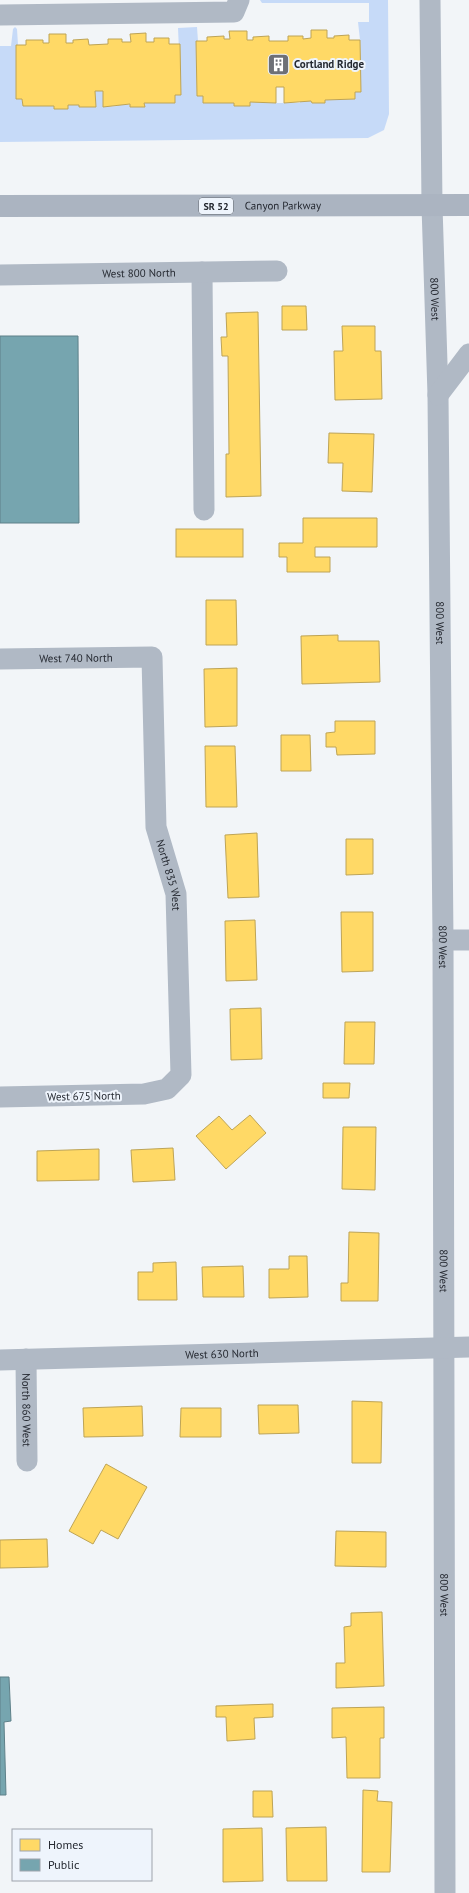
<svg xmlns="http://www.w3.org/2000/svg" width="469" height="1893" viewBox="0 0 469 1893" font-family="'PT Sans',sans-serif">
<rect width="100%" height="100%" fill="#f2f5f8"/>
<!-- green -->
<polygon fill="#c6daf8" points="260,0 388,0 389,114 384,130 368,138 0,142 0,46 11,46 13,29 15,27 17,29 18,45 16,45 16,99 22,99 23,106 54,106 54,109 68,109 68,105 79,105 79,107 96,107 95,91 103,91 103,107 118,106 118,104 145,106 144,103 175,103 175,95 181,95 178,28 197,27 198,41 196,42 197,96 203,96 203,103 234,103 235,106 249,106 250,102 260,102 260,103 300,103 300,101 311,101 312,103 325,103 325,100 355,99 355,92 361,92 360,40 358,22 369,22 369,3 262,3"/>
<!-- homes -->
<g fill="#ffd966" stroke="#bea456">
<polygon points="311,30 327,30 327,38 334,38 334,36 349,35 349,40 360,40 361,92 355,92 355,99 325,100 325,103 312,103 311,101 284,103 284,87 276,87 276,103 250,102 250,106 234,106 234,103 203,103 203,96 197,96 196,41 207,41 207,37 224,36 224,39 230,39 229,31 247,31 247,40 253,40 253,37 269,36 269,41 288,41 288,36 303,36 303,39 311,38"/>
<polygon points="146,33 146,42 154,42 154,38 169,38 169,44 180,44 181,95 175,95 175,103 144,103 145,107 130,107 130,104 103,107 103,91 95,91 96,107 79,107 79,105 68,105 68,109 54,109 54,106 23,106 22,99 16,99 16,45 26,45 26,40 43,40 43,43 49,43 49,34 66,34 66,43 73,43 73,40 88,39 89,45 108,44 108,39 122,39 122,42 131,42 130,34"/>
<polygon points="282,306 306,306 307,330 282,330"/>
<polygon points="258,312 261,496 226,497 226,454 229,454 228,356 222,356 221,337 227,337 226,313"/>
<polygon points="342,326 375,326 375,351 381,351 382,399 335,400 334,351 343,351"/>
<polygon points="329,433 374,434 372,492 342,491 343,463 328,463"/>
<polygon points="303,518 377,518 377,547 315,547 315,557 330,557 330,572 287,572 287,557 279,557 279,543 303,543"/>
<rect x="176" y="529" width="67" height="28"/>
<polygon points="206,600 236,600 237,645 206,645"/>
<polygon points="338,635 338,641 379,641 380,682 302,684 301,636"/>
<polygon points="237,668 237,726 205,727 204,669"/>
<polygon points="335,721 375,721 375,754 337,755 336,747 326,747 326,733 335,732"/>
<polygon points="281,735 310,735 311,771 281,771"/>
<polygon points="205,746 235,746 237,807 206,807"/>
<polygon points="257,833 259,897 228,898 225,835"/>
<polygon points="346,839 373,839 373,874 346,875"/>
<polygon points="341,912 373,912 373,971 342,972"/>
<polygon points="255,920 257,980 226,981 225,921"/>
<polygon points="261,1008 262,1059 231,1060 230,1009"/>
<polygon points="345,1022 375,1022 374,1064 344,1064"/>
<polygon points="323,1083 350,1083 349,1098 323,1098"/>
<polygon points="250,1115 266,1133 226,1169 196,1136 219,1116 232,1130"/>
<polygon points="343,1127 376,1127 375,1190 342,1189"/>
<polygon points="173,1148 175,1180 133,1182 131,1150"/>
<polygon points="99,1149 99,1180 37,1181 37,1151"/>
<polygon points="349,1232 379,1233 378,1301 341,1301 341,1283 348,1283"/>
<polygon points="289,1256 307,1256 308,1297 269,1298 269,1269 289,1269"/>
<polygon points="176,1262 177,1300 138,1300 138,1272 153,1272 153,1263"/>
<polygon points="243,1266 244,1297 203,1297 202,1267"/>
<polygon points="352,1401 382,1402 381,1463 352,1463"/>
<polygon points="258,1405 298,1405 299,1433 259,1434"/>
<polygon points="142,1406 143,1436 84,1437 83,1408"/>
<polygon points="181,1408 221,1408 221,1437 180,1437"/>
<polygon points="106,1464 147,1487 118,1539 101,1530 93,1544 69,1531"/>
<polygon points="336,1531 386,1532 386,1567 335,1566"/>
<polygon points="47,1539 48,1567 0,1568 0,1540"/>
<polygon points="382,1612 384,1686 336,1688 336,1663 345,1663 344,1627 351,1626 351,1613"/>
<polygon points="273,1704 273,1717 254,1718 255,1739 227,1741 226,1717 216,1717 216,1706"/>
<polygon points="384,1707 384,1738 380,1738 380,1778 347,1778 346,1737 332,1738 332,1708"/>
<polygon points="363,1790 378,1791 377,1801 392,1802 390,1872 362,1872"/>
<polygon points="253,1791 272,1791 273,1817 253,1817"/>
<polygon points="326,1827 327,1881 287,1881 286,1828"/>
<polygon points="262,1828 263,1881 223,1882 223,1829"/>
</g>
<!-- public -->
<g fill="#76a5af" stroke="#5e8089">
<polygon points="0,336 78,336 79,523 0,523"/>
<polygon points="0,1677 9,1677 11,1721 4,1722 6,1795 0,1795"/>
</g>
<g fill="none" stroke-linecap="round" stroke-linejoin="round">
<!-- minor -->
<g stroke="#b0b9c5" stroke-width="21">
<path id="s1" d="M430,0L432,206L438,395L443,940L445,1893"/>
<polyline points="0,15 234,12 239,0"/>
<polyline points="202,272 204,510"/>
<path id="s2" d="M0,275L277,271"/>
<polyline points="438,395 469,354"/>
<path id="s3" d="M0,659L152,657L156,827L176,894L181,1075L167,1089L144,1094L0,1097"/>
<polyline points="443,940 469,940"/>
<path id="s4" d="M26,1359L27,1461"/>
<path id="s5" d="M0,1360L469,1347"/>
</g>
<!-- highway -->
<path stroke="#abb4c1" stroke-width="22" id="s6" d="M0,206L469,205"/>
</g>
<!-- icons -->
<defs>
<symbol id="building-square" viewBox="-11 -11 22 22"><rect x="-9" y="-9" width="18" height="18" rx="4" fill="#6d7077" stroke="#eef4fc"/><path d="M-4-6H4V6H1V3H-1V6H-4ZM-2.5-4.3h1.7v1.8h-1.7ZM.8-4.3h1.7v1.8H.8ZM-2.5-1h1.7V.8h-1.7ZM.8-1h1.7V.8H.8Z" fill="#fff"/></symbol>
</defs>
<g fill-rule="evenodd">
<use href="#building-square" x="266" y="52" width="25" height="25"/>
</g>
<g text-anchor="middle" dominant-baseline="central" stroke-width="4" stroke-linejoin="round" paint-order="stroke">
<!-- shield labels -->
<rect fill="#eef4fc" stroke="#61666e" stroke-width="1" x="199" y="198" width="34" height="16" rx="3"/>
<g font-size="10" font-weight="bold" fill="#252931">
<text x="216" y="206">SR 52</text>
</g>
<!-- poi labels -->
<g font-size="11" font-weight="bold" fill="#252931" stroke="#eef4fc" text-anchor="start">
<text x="294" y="64">Cortland Ridge</text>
</g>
<!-- street labels -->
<g font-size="11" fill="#252931" stroke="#eef4fc">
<text stroke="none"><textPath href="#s6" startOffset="283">Canyon Parkway</textPath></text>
<text stroke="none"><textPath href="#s2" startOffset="139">West 800 North</textPath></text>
<text stroke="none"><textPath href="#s1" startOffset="299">800 West</textPath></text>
<text stroke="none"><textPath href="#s1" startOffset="623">800 West</textPath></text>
<text stroke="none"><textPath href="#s3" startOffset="76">West 740 North</textPath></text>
<text stroke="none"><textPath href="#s3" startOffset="372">North 835 West</textPath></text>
<text stroke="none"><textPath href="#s1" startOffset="947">800 West</textPath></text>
<text transform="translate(84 1096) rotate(-1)">West 675 North</text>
<text stroke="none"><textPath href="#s1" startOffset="1271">800 West</textPath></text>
<text stroke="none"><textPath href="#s5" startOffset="222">West 630 North</textPath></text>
<text stroke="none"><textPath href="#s4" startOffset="51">North 860 West</textPath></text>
<text stroke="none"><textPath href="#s1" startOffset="1595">800 West</textPath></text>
</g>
</g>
<!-- legend -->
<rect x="12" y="1829" width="140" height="52" fill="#eef4fc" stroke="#9ea3ab"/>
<rect x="20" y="1839" width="20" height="12" fill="#ffd966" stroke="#9ea3ab"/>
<text x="48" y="1849" font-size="12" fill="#252931">Homes</text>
<rect x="20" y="1859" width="20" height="12" fill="#76a5af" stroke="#9ea3ab"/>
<text x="48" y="1869" font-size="12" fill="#252931">Public</text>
</svg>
